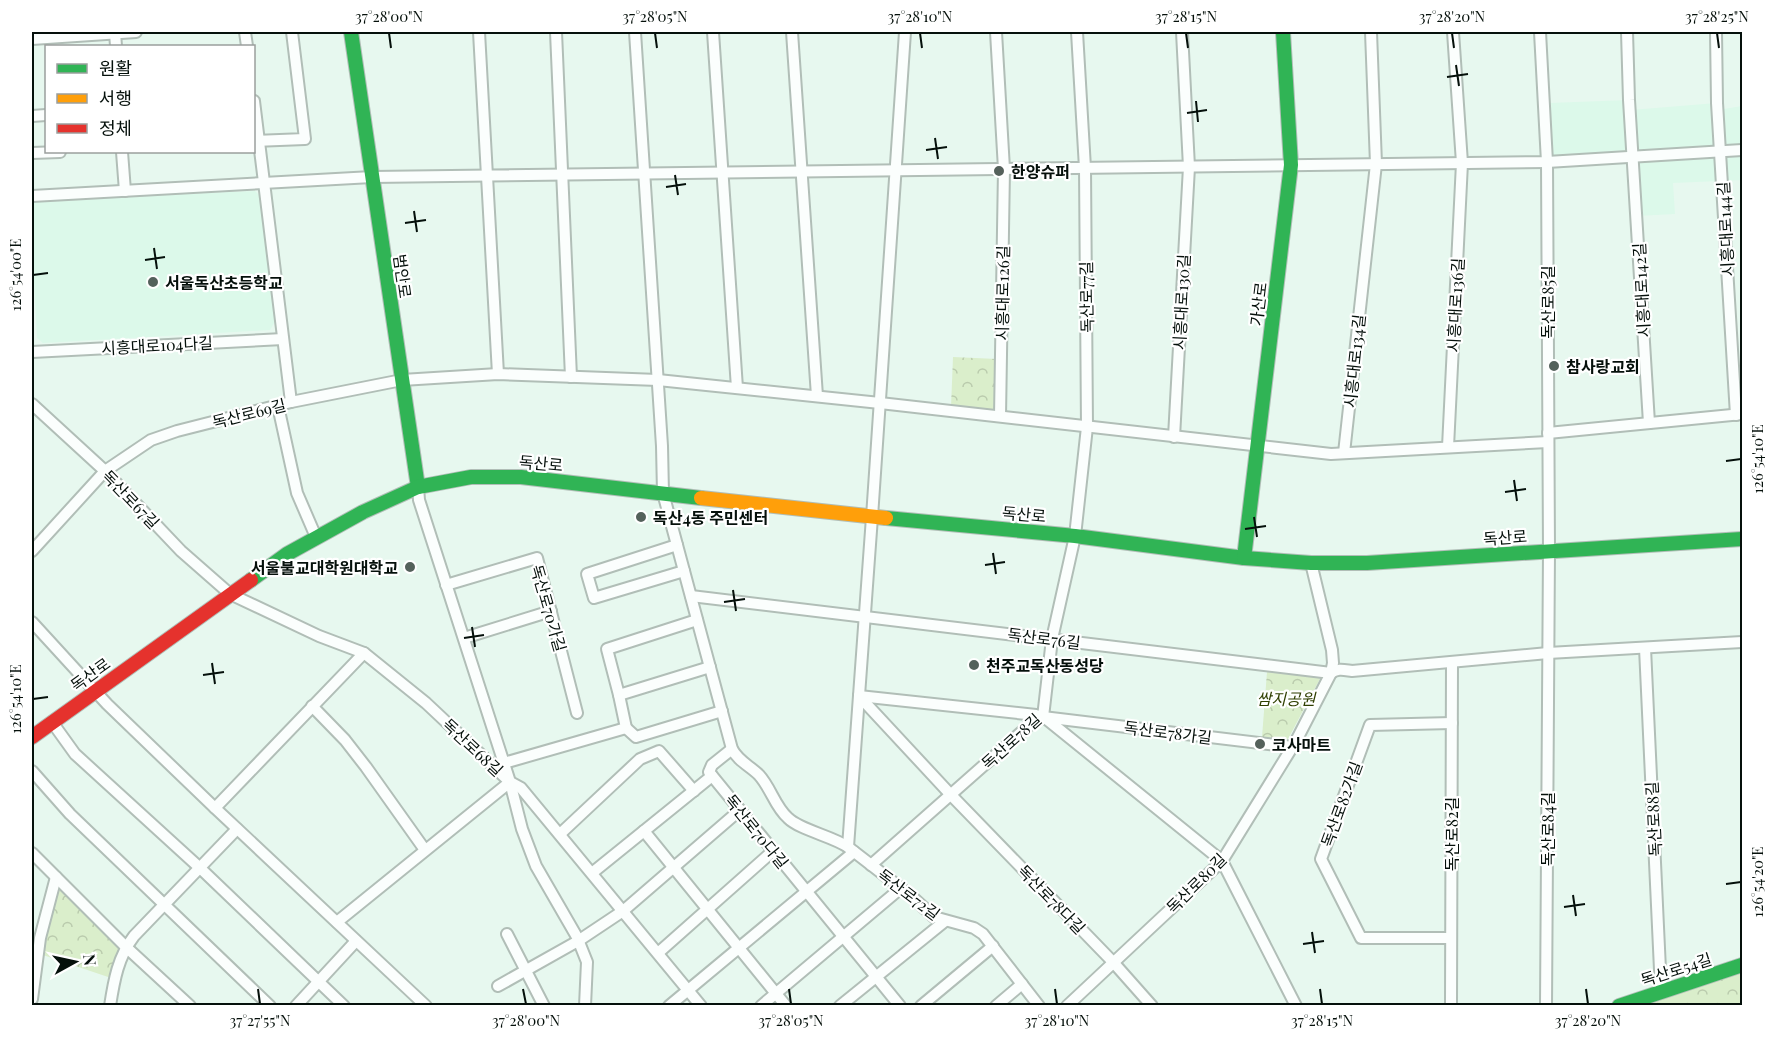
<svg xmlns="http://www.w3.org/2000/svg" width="1774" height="1037" viewBox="0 0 1774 1037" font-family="'Playfair Display','Noto Sans KR',serif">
<defs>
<pattern id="forest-crowns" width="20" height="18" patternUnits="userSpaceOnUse" patternTransform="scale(1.5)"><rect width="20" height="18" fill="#daeecb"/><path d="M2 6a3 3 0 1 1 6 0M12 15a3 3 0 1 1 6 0" fill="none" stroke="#bacbad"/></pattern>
</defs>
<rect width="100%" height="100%" fill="#e7f8ef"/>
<!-- built -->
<g fill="#dcf9ea">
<polygon points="1629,100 1630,110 1717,103 1718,110 1742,106 1742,180 1673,183 1675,214 1637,216 1634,170 1626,164 1550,167 1549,103"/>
<polygon points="255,191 262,198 276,320 270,330 43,343 37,338 32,244 32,204 35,200"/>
</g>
<!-- forest -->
<g fill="url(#forest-crowns)">
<polygon points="953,357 997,359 995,411 951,407"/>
<polygon points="1267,672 1321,677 1288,739 1262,737"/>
<polygon points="61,881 126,947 114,979 37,953"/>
<polygon points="1742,972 1742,1005 1637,1005"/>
</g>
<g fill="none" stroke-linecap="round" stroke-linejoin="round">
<defs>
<g id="street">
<polyline points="245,32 247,46"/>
<polyline points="479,32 498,374"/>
<polyline points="556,32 571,377"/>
<path d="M635,32L662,446L663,493L732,749C738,761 750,766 759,775C771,788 775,807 788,818C800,830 832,836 848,847L910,895L934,917L974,928L983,934L1039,1006"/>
<polyline points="713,32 737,388"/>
<polyline points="792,32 817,396"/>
<polyline points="996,32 1004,169 1000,416"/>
<polyline points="1540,32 1547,162 1549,551 1546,1006"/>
<polyline points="1627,32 1629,100 1649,423"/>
<polyline points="1716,32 1717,103 1736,415"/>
<polyline points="115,33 116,46"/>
<polyline points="32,39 136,32"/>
<polyline points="254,101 291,402"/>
<polyline points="32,116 46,115"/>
<polyline points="254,141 305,139 292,32"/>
<polyline points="122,152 125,191"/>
<polyline points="32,153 60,152"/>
<polyline points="32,196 372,177 1547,162 1742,150"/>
<polyline points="32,352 283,339"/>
<polyline points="32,404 105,471 181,551 230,594 319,636 364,653 426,703 510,782 522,829 536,866 577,937 587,962 585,1006"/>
<polyline points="278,406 297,493 316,537"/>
<polyline points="1548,433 1742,414"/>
<polyline points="1174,437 1189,167 1182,32"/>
<polyline points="1448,447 1462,163 1453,32"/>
<polyline points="1344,453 1376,164 1371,32"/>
<polyline points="418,487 419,500 510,782 521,788 701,1006"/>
<polyline points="677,545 587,574 594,598 684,571"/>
<polyline points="32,551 105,471 151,440 177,431 291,402 402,380 498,374 658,380 880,403 1331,454 1548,442"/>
<polyline points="446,585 537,558 577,713"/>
<path d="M691,596L1331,673C1338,668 1344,670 1352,671L1548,653L1742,642"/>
<polyline points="32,622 107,704 215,808 426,1006"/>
<polyline points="464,638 551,611"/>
<polyline points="1645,648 1661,991"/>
<polyline points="619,695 607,649 697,620"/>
<polyline points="859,696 1036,715 1043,717 1293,747"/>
<polyline points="859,696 951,795 1113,962 1152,1006"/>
<polyline points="312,706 345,740 366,767 425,850"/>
<polyline points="1044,717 1222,861 1296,1006"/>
<polyline points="52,722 75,754 200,868 344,1006"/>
<polyline points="626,728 619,695 710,667"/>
<polyline points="732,749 712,765 709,772 900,1006"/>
<polyline points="504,763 626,728 636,737 722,711"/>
<polyline points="32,771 70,814 270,1006"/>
<polyline points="215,808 364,653"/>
<polyline points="644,831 786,1006"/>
<polyline points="560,834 640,759 659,751 694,791"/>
<polyline points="848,847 872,517 905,32"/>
<polyline points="32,853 126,947 190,1006"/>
<polyline points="871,865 1034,721 1043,717 1052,639 1075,536 1087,427 1085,168 1077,32"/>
<polyline points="592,873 712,776"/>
<polyline points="337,922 510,782"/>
<polyline points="507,934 544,1006"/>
<polyline points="1451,938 1361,938 1321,859 1370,725 1452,723"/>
<polyline points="658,953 773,851"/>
<polyline points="498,986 578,941 623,911 740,810"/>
<polyline points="32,999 40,938 56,877"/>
<path d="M110,1006C114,980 118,957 134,936L237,829"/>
<polyline points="296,1006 356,941"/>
<polyline points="669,1006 854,852"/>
<polyline points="761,1006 901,888"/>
<polyline points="840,1006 945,921"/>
<polyline points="921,1006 993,946"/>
<polyline points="996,1006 1022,984"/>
<polyline points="1067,1006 1222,861 1296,741 1331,673 1333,663 1332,650 1311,563"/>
<polyline points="1451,1006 1452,662"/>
</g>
<g id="fast">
<polyline points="351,32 418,487"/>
<polyline points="886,518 1075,536 1244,558 1311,563 1367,563 1742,539"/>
<polyline points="1244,558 1291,165 1283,32"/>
<polyline points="251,580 287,554 363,512 418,487 471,477 521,477 701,498"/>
<polyline points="1619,1006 1742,965"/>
</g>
<polyline id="slow" points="701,498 886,518"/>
<polyline id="jam" points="32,737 251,580"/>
</defs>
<!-- street casing -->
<use href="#street" stroke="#b1beb7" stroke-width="14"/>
<!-- fast casing -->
<use href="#fast" stroke="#b1beb7" stroke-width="16"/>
<!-- slow casing -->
<use href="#slow" stroke="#b1beb7" stroke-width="16"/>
<!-- jam casing -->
<use href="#jam" stroke="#b1beb7" stroke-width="16"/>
<!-- street -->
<use href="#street" stroke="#fbfefd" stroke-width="10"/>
<!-- fast -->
<use href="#fast" stroke="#30b455" stroke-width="14"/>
<!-- slow -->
<use href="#slow" stroke="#ff9f0a" stroke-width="14"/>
<!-- jam -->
<use href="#jam" stroke="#e5322d" stroke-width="14"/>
</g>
<!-- ticks -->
<path fill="none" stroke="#05100b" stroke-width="2" d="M389,33L391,48M655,33L657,48M920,33L922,48M1186,33L1188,48M1452,33L1454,48M1717,33L1719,48M1456,65L1459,86M1447,77L1468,74M1196,101L1198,122M1187,113L1207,110M935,138L938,159M926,150L947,147M675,175L678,195M666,187L686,184M414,211L417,232M405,223L426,220M154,248L157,269M145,260L165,257M33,275L48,273M1726,461L1741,459M1514,480L1517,501M1505,492L1526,489M1254,517L1257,537M1245,529L1266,526M993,553L996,574M985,565L1005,562M733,590L736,611M724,602L745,599M472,627L475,647M464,638L484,635M212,663L215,684M203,675L224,672M33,699L48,697M1726,884L1741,882M1573,895L1576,916M1564,907L1585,904M1312,932L1315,953M1303,944L1324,941M258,989L260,1004M523,989L526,1004M789,989L791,1004M1055,989L1057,1004M1320,989L1322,1004M1586,989L1588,1004"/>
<!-- markers -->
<g fill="#54615b" stroke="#fff" stroke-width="2">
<circle cx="999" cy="171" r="6"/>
<circle cx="153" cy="282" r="6"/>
<circle cx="1554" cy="366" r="6"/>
<circle cx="641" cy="517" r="6"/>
<circle cx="410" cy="567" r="6"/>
<circle cx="974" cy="665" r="6"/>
<circle cx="1260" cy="744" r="6"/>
</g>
<g text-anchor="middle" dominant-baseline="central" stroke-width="4.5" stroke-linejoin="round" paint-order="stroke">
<!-- poi labels -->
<g font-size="16" font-weight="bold" fill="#05100b" stroke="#fff" text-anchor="start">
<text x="1011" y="171">한양슈퍼</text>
<text x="165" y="282">서울독산초등학교</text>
<text x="1566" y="366">참사랑교회</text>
<text x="653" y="517">독산4동 주민센터</text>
<text x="398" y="567" text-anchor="end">서울불교대학원대학교</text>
<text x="986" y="665">천주교독산동성당</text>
<text x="1272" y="744">코사마트</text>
</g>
<!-- street labels -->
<g font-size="16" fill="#05100b" stroke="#fff">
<text transform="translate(1725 229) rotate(-93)">시흥대로144길</text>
<text transform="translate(403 276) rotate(82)">범안로</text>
<text transform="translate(1641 290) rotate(-93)">시흥대로142길</text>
<text transform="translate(1002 293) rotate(-89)">시흥대로126길</text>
<text transform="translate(1086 297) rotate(-91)">독산로77길</text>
<text transform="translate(1181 302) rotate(-87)">시흥대로130길</text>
<text transform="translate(1547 302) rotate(-90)">독산로85길</text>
<text transform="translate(1258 304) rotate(-83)">가산로</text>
<text transform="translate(1455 305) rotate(-87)">시흥대로136길</text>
<text transform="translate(157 345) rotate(-3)">시흥대로104다길</text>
<text transform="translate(1354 361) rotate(-84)">시흥대로134길</text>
<text transform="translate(249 413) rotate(-14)">독산로69길</text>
<text transform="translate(541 463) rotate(5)">독산로</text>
<text transform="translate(131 499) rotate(46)">독산로67길</text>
<text transform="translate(1024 514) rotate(5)">독산로</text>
<text transform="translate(1505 537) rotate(-4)">독산로</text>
<text transform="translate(549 608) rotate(74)">독산로70가길</text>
<text transform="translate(1044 638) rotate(7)">독산로76길</text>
<text transform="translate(90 674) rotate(-36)">독산로</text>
<text transform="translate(1168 732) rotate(7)">독산로78가길</text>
<text transform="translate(1011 741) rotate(-42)">독산로78길</text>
<text transform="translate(473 747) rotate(43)">독산로68길</text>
<text transform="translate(1341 804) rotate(-70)">독산로82가길</text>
<text transform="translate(1653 819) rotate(-93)">독산로88길</text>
<text transform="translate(1547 829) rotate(-90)">독산로84길</text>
<text transform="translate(757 831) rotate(51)">독산로70다길</text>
<text transform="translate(1451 834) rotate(-90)">독산로82길</text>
<text transform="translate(1196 883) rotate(-45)">독산로80길</text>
<text transform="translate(909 894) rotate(37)">독산로72길</text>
<text transform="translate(1052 899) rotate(46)">독산로78다길</text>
<text transform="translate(1676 969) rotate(-18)">독산로54길</text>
</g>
<!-- park labels -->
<g font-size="16" font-style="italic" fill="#2f3f00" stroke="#fff">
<text x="1286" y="698">쌈지공원</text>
</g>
</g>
<!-- border -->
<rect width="1774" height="1037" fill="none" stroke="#ffffff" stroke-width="66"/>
<!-- legend -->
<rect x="45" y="45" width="210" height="108" fill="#ffffff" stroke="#9b9f9d" stroke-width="1.5"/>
<rect x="57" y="64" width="30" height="9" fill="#30b455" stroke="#9b9f9d" stroke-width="1.5"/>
<text x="99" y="75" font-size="18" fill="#05100b">원활</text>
<rect x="57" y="94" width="30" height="9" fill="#ff9f0a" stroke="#9b9f9d" stroke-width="1.5"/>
<text x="99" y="105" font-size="18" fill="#05100b">서행</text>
<rect x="57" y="124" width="30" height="9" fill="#e5322d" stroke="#9b9f9d" stroke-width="1.5"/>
<text x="99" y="135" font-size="18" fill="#05100b">정체</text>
<!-- north arrow -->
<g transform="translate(75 962) rotate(82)" stroke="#ffffff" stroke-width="4.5" paint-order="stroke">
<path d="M0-4.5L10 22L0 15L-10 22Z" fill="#05100b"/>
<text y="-9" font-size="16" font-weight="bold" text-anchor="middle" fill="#05100b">N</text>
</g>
<rect x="33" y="33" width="1708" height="971" fill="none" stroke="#05100b" stroke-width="2"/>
<g font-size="15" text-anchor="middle" fill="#05100b">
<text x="389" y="22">37°28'00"N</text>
<text x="655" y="22">37°28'05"N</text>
<text x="920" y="22">37°28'10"N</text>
<text x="1186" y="22">37°28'15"N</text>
<text x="1452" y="22">37°28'20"N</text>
<text x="1717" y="22">37°28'25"N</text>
<text transform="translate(16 275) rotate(-90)" y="5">126°54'00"E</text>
<text transform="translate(1758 459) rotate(-90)" y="5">126°54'10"E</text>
<text transform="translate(16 699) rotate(-90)" y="5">126°54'10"E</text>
<text transform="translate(1758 882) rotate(-90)" y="5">126°54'20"E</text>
<text x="260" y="1026">37°27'55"N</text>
<text x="526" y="1026">37°28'00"N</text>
<text x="791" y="1026">37°28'05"N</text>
<text x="1057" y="1026">37°28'10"N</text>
<text x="1322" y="1026">37°28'15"N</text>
<text x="1588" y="1026">37°28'20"N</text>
</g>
</svg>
